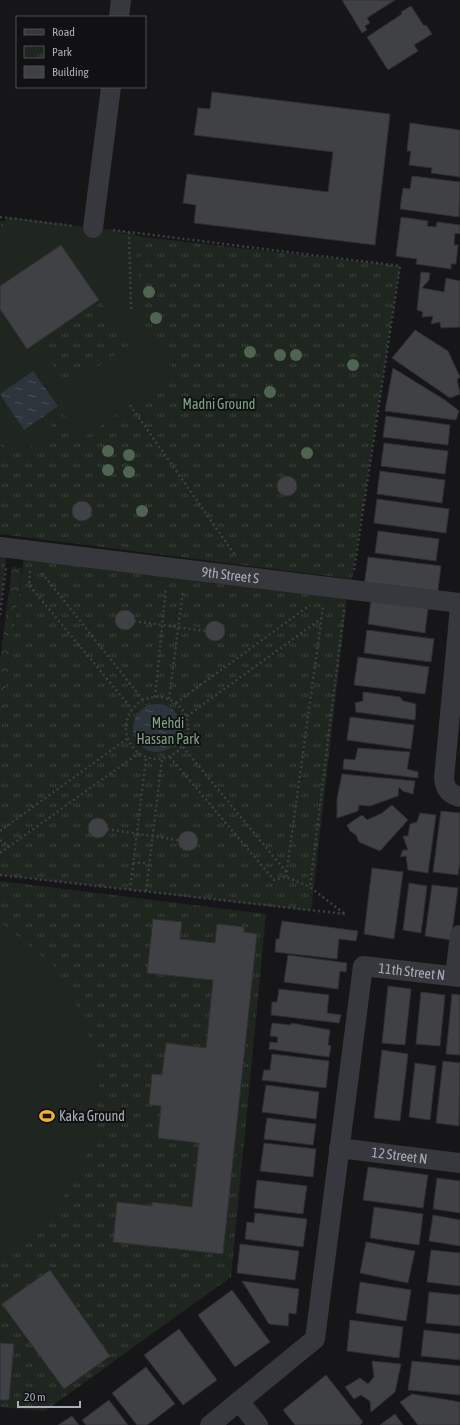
<svg xmlns="http://www.w3.org/2000/svg" width="460" height="1425" viewBox="0 0 460 1425" font-family="'Asap Condensed',sans-serif">
<defs>
<pattern id="forest-crowns" width="20" height="18" patternUnits="userSpaceOnUse"><rect width="20" height="18" fill="#1e261f"/><path d="M2 6a3 3 0 1 1 6 0M12 15a3 3 0 1 1 6 0" fill="none" stroke="#3c433d"/></pattern>
<pattern id="park-tufts" width="24" height="20" patternUnits="userSpaceOnUse"><rect width="24" height="20" fill="#1e261f"/><path d="M3 7l-1-3M5 7V3M7 7l1-3M15 17l-1-3M17 17v-4M19 17l1-3" fill="none" stroke="#3c433d"/></pattern>
<pattern id="water-ripples" width="26" height="14" patternUnits="userSpaceOnUse"><rect width="26" height="14" fill="#2c353c"/><path d="M2 4q2-2 4 0t4 0M15 11q2-2 4 0t4 0" fill="none" stroke="#485056"/></pattern>
</defs>
<rect width="100%" height="100%" fill="#161618"/>
<!-- forest -->
<polygon fill="url(#forest-crowns)" points="12,567 22,568 0,738 0,661"/>
<!-- park -->
<g fill="url(#park-tufts)">
<polygon points="0,221 400,266 352,579 0,534"/>
<polygon points="0,547 7,548 0,611"/>
<polygon points="25,550 348,589 311,911 0,875 0,734"/>
<polygon points="0,881 266,914 231,1277 45,1411 0,1407"/>
</g>
<!-- garden -->
<g fill="#1e261f">
<polygon points="7,217 129,232 122,234 135,233 142,321 175,372 82,439 33,371 0,394 0,308 27,349 37,343 68,387 130,344 61,245 0,286 0,233"/>
<path d="M0,396L24,430L45,416L55,430C37,443 30,452 6,448L0,437Z"/>
<polygon points="0,924 4,925 54,966 86,1022 99,1085 90,1148 60,1204 13,1248 0,1253"/>
</g>
<!-- water -->
<g fill="url(#water-ripples)">
<polygon points="33,371 58,406 24,430 0,394"/>
<circle cx="157" cy="728" r="24"/>
</g>
<!-- building -->
<g fill="#404145" stroke="#303034">
<polygon points="342,0 395,0 367,18 370,23 365,26 367,30 362,33"/>
<polygon points="411,6 424,26 426,25 432,34 414,45 418,51 388,70 367,37 402,14 401,12"/>
<polygon points="212,92 390,114 375,245 194,223 196,205 183,203 187,174 328,192 333,152 194,135 198,108 210,109"/>
<polygon points="410,123 460,130 460,177 431,173 432,168 409,165 411,151 407,151"/>
<polygon points="412,176 460,182 459,217 400,209 403,188 410,189"/>
<polygon points="401,217 428,221 427,226 436,227 437,222 460,225 460,234 455,233 454,245 458,245 456,264 451,264 451,269 416,264 417,259 396,256"/>
<polygon points="61,245 99,300 27,349 0,309 0,286"/>
<polygon points="421,272 430,273 429,280 422,288 444,292 446,278 460,281 460,327 441,328 440,322 431,324 433,316 422,317 423,312 417,310"/>
<polygon points="415,330 448,351 460,377 457,380 460,394 450,398 392,358"/>
<polygon points="393,368 445,400 459,411 456,420 385,411"/>
<polygon points="386,416 450,425 448,445 383,437"/>
<polygon points="384,443 448,451 445,474 381,466"/>
<polygon points="380,471 445,480 442,503 377,494"/>
<circle cx="287" cy="486" r="10"/>
<polygon points="377,499 449,509 446,533 374,523"/>
<circle cx="82" cy="511" r="10"/>
<polygon points="378,531 439,539 436,561 375,553"/>
<polygon points="368,557 441,566 437,597 364,587"/>
<polygon points="371,600 428,608 425,633 368,624"/>
<circle cx="125" cy="620" r="10"/>
<circle cx="215" cy="631" r="10"/>
<polygon points="367,630 434,639 431,662 364,653"/>
<polygon points="358,657 429,667 425,694 354,685"/>
<polygon points="363,692 400,697 403,701 416,704 415,720 356,712 355,703 363,701"/>
<polygon points="350,717 414,725 411,749 347,740"/>
<polygon points="358,748 410,752 407,769 418,772 418,778 343,769 344,759 355,760"/>
<polygon points="342,774 415,781 413,794 403,791 399,787 398,796 370,806 359,805 358,811 337,818 337,799"/>
<polygon points="392,805 408,820 380,851 359,842 356,835 350,831 347,825 362,815 367,820 382,813"/>
<polygon points="441,811 460,813 460,862 458,875 433,872"/>
<polygon points="420,813 436,815 428,873 408,870 406,856 400,857 403,850 408,850 403,836 408,836 410,824 417,822"/>
<circle cx="98" cy="828" r="10"/>
<circle cx="188" cy="841" r="10"/>
<polygon points="372,868 403,872 394,939 364,934"/>
<polygon points="409,883 427,886 421,933 403,930"/>
<polygon points="432,885 458,888 451,940 425,936"/>
<polygon points="153,919 182,922 180,939 215,943 217,924 244,927 244,932 257,934 223,1254 113,1242 117,1202 152,1206 152,1202 192,1207 199,1143 158,1138 161,1106 149,1105 152,1074 162,1075 166,1043 206,1048 213,980 147,973"/>
<polygon points="282,921 358,931 356,941 339,939 337,959 275,952 276,939 279,939"/>
<polygon points="288,955 347,963 346,972 340,971 338,989 284,982"/>
<polygon points="388,986 411,989 405,1045 382,1043"/>
<polygon points="279,989 329,995 327,1013 341,1015 339,1023 271,1015 272,1002 277,1002"/>
<polygon points="421,992 445,995 440,1046 416,1044"/>
<polygon points="452,994 460,995 460,1055 446,1054"/>
<polygon points="272,1023 291,1025 291,1023 330,1030 328,1045 331,1046 329,1057 269,1049 270,1042 277,1043 278,1037 270,1036"/>
<polygon points="382,1050 408,1054 400,1121 374,1118"/>
<polygon points="272,1054 329,1061 326,1088 262,1080 264,1070 270,1070"/>
<polygon points="443,1061 460,1063 459,1126 436,1123"/>
<polygon points="415,1063 436,1066 430,1120 409,1117"/>
<polygon points="266,1085 319,1092 316,1119 262,1112"/>
<polygon points="267,1118 316,1124 313,1145 264,1139"/>
<polygon points="264,1143 316,1149 313,1177 260,1171"/>
<polygon points="368,1167 428,1175 423,1208 363,1200"/>
<polygon points="437,1178 460,1181 460,1213 433,1209"/>
<polygon points="257,1180 307,1186 303,1214 254,1208"/>
<polygon points="374,1207 423,1214 419,1245 370,1238"/>
<polygon points="255,1213 307,1219 303,1247 245,1239 247,1222 254,1223"/>
<polygon points="433,1215 460,1220 460,1246 429,1241"/>
<polygon points="366,1242 415,1251 408,1283 360,1273"/>
<polygon points="240,1244 299,1251 295,1280 237,1273"/>
<polygon points="431,1250 460,1253 460,1286 427,1282"/>
<polygon points="50,1270 110,1356 64,1389 2,1304"/>
<polygon points="242,1281 299,1289 296,1314 289,1313 288,1326 269,1324"/>
<polygon points="360,1282 411,1290 406,1321 356,1313"/>
<polygon points="232,1290 270,1342 235,1367 198,1315"/>
<polygon points="429,1292 460,1295 460,1326 426,1323"/>
<polygon points="350,1320 403,1327 399,1358 347,1351"/>
<polygon points="179,1329 217,1380 183,1405 144,1355"/>
<polygon points="424,1330 460,1334 460,1360 421,1356"/>
<polygon points="0,1343 14,1344 9,1400 0,1400"/>
<polygon points="372,1361 401,1364 395,1392 371,1412 370,1401 361,1395 354,1399 345,1387 360,1378 368,1384 374,1377"/>
<polygon points="412,1361 460,1366 460,1395 408,1390"/>
<polygon points="146,1367 175,1404 147,1425 137,1425 112,1393"/>
<polygon points="326,1375 363,1422 360,1425 295,1425 283,1410"/>
<polygon points="412,1394 460,1402 460,1425 418,1425 400,1402"/>
<polygon points="109,1400 128,1425 86,1425 82,1420"/>
<polygon points="395,1414 403,1425 380,1425"/>
<polygon points="72,1416 79,1425 58,1425"/>
</g>
<g fill="none" stroke-linecap="round" stroke-linejoin="round">
<!-- path -->
<g stroke="#3d3f44" stroke-width="2.5" stroke-dasharray="2 3" stroke-linecap="butt">
<polyline points="0,217 74,226"/>
<polyline points="113,230 400,266 354,570"/>
<polyline points="129,232 131,309"/>
<polyline points="130,405 235,555"/>
<polyline points="30,571 29,585 132,709"/>
<polyline points="42,573 143,700"/>
<polyline points="344,610 310,887 346,915"/>
<polyline points="0,615 6,568"/>
<polyline points="134,621 205,631"/>
<circle cx="157" cy="728" r="31"/>
<polyline points="155,697 166,588"/>
<polyline points="169,699 183,590"/>
<polyline points="176,703 310,605"/>
<polyline points="187,716 322,618"/>
<polyline points="183,747 287,873"/>
<polyline points="170,757 274,880 286,877 310,887"/>
<polyline points="107,829 178,840"/>
<polyline points="0,831 128,738"/>
<polyline points="0,840 9,847"/>
<polyline points="0,853 139,753"/>
<polyline points="133,863 148,863"/>
<polyline points="0,875 345,914"/>
<polyline points="286,877 323,607"/>
<polyline points="130,890 146,758"/>
<polyline points="146,891 162,759"/>
</g>
<!-- minor -->
<g stroke="#37383d" stroke-width="20">
<polyline points="119,17 121,0"/>
<polyline points="93,228 111,87"/>
<path id="s1" d="M0,547L460,603"/>
<path d="M460,607L444,778C445,789 449,794 460,797"/>
<polyline points="455,976 460,935"/>
<path id="s2" d="M339,1148L460,1163"/>
<polyline points="239,1401 258,1425"/>
<path id="s3" d="M210,1425L315,1339L363,966L460,977"/>
</g>
</g>
<!-- trees -->
<g fill="#506452">
<circle cx="149" cy="292" r="6"/>
<circle cx="156" cy="318" r="6"/>
<circle cx="250" cy="352" r="6"/>
<circle cx="280" cy="355" r="6"/>
<circle cx="296" cy="355" r="6"/>
<circle cx="353" cy="365" r="6"/>
<circle cx="270" cy="392" r="6"/>
<circle cx="108" cy="451" r="6"/>
<circle cx="307" cy="453" r="6"/>
<circle cx="129" cy="455" r="6"/>
<circle cx="108" cy="470" r="6"/>
<circle cx="129" cy="472" r="6"/>
<circle cx="142" cy="511" r="6"/>
</g>
<!-- icons -->
<defs>
<symbol id="stadium-bare" viewBox="-9 -9 18 18"><path d="M0-5a6.5 5 0 1 0 0 10a6.5 5 0 1 0 0-10ZM-3.5-1.8h7v3.6h-7Z" fill="#f2b134" stroke="#111113" stroke-width="2.5" paint-order="stroke"/></symbol>
</defs>
<g fill-rule="evenodd">
<use href="#stadium-bare" x="36" y="1105" width="22" height="22"/>
</g>
<g text-anchor="middle" dominant-baseline="central" stroke-width="4" stroke-linejoin="round" paint-order="stroke">
<!-- park labels -->
<g font-size="14" fill="#7fa381" stroke="#111113">
<text x="219" y="404">Madni Ground</text>
<text x="168" y="723">Mehdi<tspan x="168" dy="16">Hassan Park</tspan></text>
</g>
<!-- street labels -->
<g font-size="14" fill="#a8adb8" stroke="#111113">
<text stroke="none"><textPath href="#s1" startOffset="232">9th Street S</textPath></text>
<text stroke="none"><textPath href="#s3" startOffset="561">11th Street N</textPath></text>
<text stroke="none"><textPath href="#s2" startOffset="61">12 Street N</textPath></text>
</g>
<!-- poi labels -->
<g font-size="14" fill="#a8adb8" stroke="#111113" text-anchor="start">
<text x="59" y="1116">Kaka Ground</text>
</g>
</g>
<!-- legend -->
<rect x="16" y="16" width="130" height="72" fill="#111113" stroke="#4d4f55"/>
<rect x="24" y="29" width="20" height="6" fill="#37383d" stroke="#4d4f55"/>
<text x="52" y="36" font-size="12" fill="#a8adb8">Road</text>
<rect x="24" y="46" width="20" height="12" fill="url(#park-tufts)" stroke="#4d4f55"/>
<text x="52" y="56" font-size="12" fill="#a8adb8">Park</text>
<rect x="24" y="66" width="20" height="12" fill="#404145" stroke="#4d4f55"/>
<text x="52" y="76" font-size="12" fill="#a8adb8">Building</text>
<!-- scale -->
<path d="M18 1401v6h62v-6" fill="none" stroke="#a8adb8" stroke-width="2"/>
<text x="24" y="1401" font-size="12" fill="#a8adb8" stroke="#111113" stroke-width="3" paint-order="stroke">20 m</text>
</svg>
